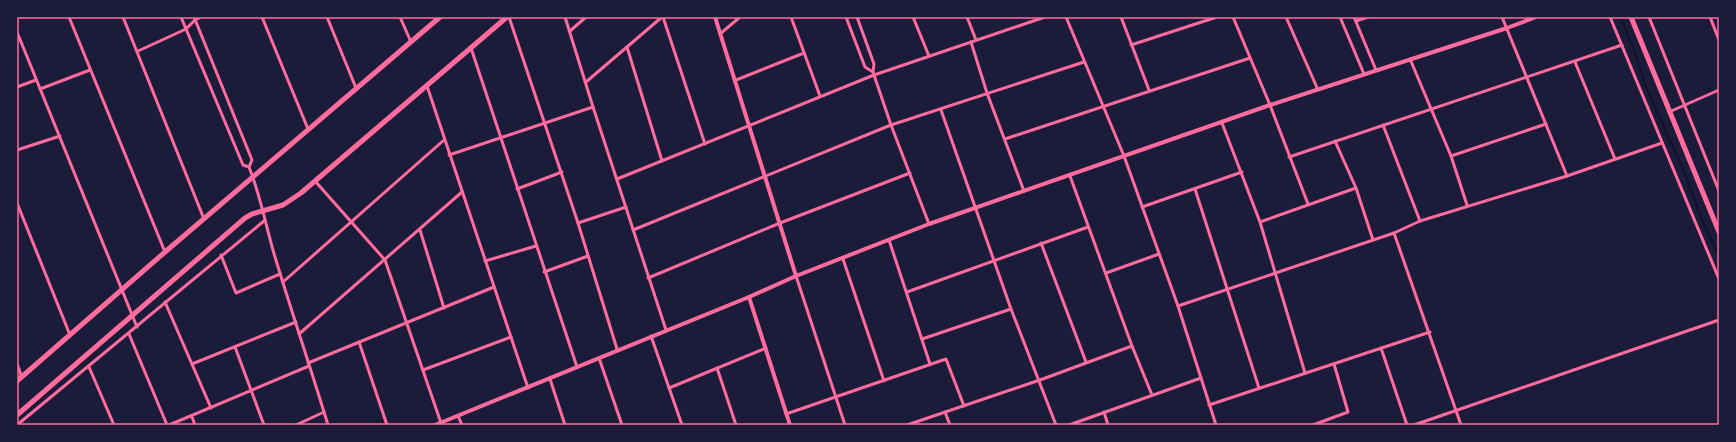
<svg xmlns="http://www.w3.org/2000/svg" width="1736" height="442" viewBox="0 0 1736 442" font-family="'Space Grotesk',sans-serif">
<rect width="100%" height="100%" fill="#1b1b3a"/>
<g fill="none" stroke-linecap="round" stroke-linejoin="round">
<!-- stream -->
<polyline stroke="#12122b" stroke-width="2" points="1621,17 1635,53 1646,87 1685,174 1702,220 1719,256"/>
<!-- minor -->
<g stroke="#ff6b9d" stroke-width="3">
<polyline points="69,17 165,252"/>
<polyline points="123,17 204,219"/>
<path d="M181,17L243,165L249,167C261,197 266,227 275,257C292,313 311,369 328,425"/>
<polyline points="194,17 252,160 249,167"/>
<polyline points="262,17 308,129"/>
<polyline points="327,17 356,88"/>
<polyline points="400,17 411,42"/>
<polyline points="509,17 578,223 617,349"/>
<polyline points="565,17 593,107 666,330"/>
<polyline points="663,17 705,144"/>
<polyline points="791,17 820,96"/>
<polyline points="846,17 865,67 873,72 874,75 891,125 929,224"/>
<polyline points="857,17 874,64 873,72"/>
<polyline points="913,17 929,56"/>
<polyline points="967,17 976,40"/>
<polyline points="1066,17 1124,156 1178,306 1216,425"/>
<polyline points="1121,17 1149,90"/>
<polyline points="1233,17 1270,105 1308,204"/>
<polyline points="1286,17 1318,90"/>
<polyline points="1340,17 1364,74"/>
<polyline points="1354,17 1376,70"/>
<polyline points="1502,17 1567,176"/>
<polyline points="1610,17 1719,279"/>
<polyline points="1649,17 1719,191"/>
<polyline points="1710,17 1719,40"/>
<polyline points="1356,21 1368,17"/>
<polyline points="570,31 586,17"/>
<polyline points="17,32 137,327"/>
<polyline points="720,34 740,17"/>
<polyline points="971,42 987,93 1024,191"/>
<polyline points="1131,45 1217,17"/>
<polyline points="627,47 662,161"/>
<polyline points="471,48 577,367"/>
<polyline points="138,51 186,29 195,20 201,17"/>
<polyline points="1410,59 1451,156 1467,205"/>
<polyline points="1575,62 1615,159"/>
<polyline points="736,80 804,53"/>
<polyline points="586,82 662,17"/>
<polyline points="427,86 528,388"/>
<polyline points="17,87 36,80"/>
<polyline points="40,89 90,70"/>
<polyline points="941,110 1011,309 1056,425"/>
<polyline points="1669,112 1719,90"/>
<polyline points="1222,123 1260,222 1305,373"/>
<polyline points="1383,125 1420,221"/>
<polyline points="1005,139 1250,58"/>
<polyline points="1335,141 1356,188 1373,240"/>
<polyline points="17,150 60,136"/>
<polyline points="449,155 593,107"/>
<polyline points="1451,156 1546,124"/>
<polyline points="1289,157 1622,45"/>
<polyline points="1070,176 1132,346 1152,395"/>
<polyline points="617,179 874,75 1045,17"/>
<polyline points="315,181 385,260 441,423"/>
<polyline points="517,189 562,172"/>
<polyline points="1195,189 1259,388"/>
<polyline points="17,203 70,335"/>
<polyline points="1142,207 1242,172"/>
<polyline points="1260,222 1356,188"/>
<polyline points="578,223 626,207"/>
<polyline points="420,230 444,308"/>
<polyline points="633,230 891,125 1084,62"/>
<polyline points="1394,233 1461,425"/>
<polyline points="889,240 930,364"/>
<polyline points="1041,243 1086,362"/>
<polyline points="221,255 236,293 280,274"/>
<polyline points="843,259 884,381"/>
<polyline points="485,261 536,246"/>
<polyline points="544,272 588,256"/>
<polyline points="1106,273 1159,254"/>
<polyline points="796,276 845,425"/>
<polyline points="648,278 780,223 910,173"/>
<polyline points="283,282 444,140"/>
<polyline points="907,292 1088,227"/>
<polyline points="165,302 211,408"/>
<polyline points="1178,306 1394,233 1420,221 1567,176 1662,143"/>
<polyline points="129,334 167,425"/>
<polyline points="299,334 462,192"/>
<polyline points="651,336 682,425"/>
<polyline points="922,339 1011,309"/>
<polyline points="359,342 387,425"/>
<polyline points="235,347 264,425"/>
<polyline points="1381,348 1407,425"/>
<polyline points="599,358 622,425"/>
<polyline points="308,363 494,287"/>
<polyline points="17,364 22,377"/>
<polyline points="192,364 296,322"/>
<polyline points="89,367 114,425"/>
<polyline points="717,368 736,425"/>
<polyline points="423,370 511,337"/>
<polyline points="550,379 565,425"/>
<polyline points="669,388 766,348"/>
<polyline points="1209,405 1430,332"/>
<polyline points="945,412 950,425"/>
<polyline points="1104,412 1108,425"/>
<polyline points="786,414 946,359 964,406"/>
<polyline points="458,416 462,425"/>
<polyline points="192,417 195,425"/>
<polyline points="17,425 264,221"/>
<polyline points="169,425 309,366"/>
<polyline points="296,425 324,412"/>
<polyline points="907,425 1040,380 1132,346"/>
<polyline points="1069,425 1201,378"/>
<polyline points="1313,425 1348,412 1334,364"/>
<polyline points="1414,425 1719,320"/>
</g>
<!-- tertiary -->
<g stroke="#ff6b9d" stroke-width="4">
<polyline points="715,17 796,276"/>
<polyline points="749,297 790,425"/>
<polyline points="435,425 749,297 796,276 929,224 1270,105 1507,28 1536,17"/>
</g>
<!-- primary -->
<g stroke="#ff6b9d" stroke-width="5">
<polyline points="17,381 165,252 440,17"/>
<polyline points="17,415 245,218 252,214 283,205 301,193 507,17"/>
</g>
<!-- trunk -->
<polyline stroke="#ff6b9d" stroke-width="5" points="1631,17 1719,232"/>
</g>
<!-- border -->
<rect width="1736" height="442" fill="none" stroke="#1b1b3a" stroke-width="36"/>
<rect x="18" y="18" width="1700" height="406" fill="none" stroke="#ff6b9d" stroke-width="1.5"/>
</svg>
